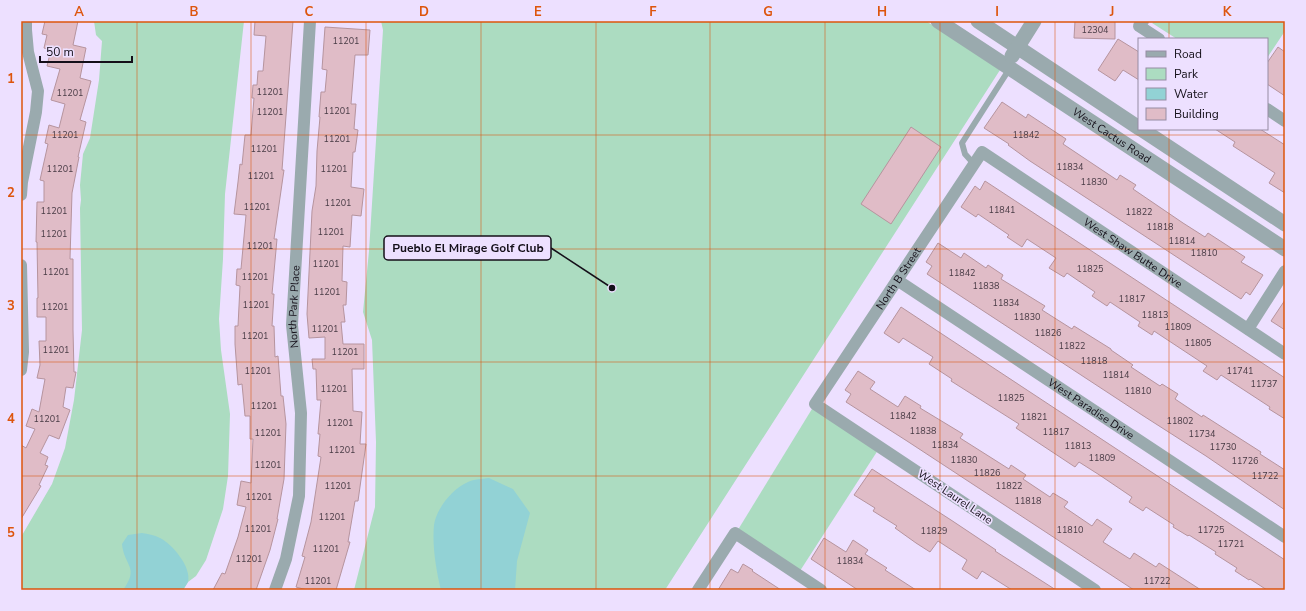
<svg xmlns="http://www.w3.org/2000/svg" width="1306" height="611" viewBox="0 0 1306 611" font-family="'Nunito Sans',sans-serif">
<rect width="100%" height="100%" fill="#ede0ff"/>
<!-- green -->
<g fill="#acdcc1">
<polygon points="94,21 244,21 225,194 223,259 219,319 221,350 230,414 228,476 223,509 206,560 196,576 188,582 183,590 21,590 21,537 52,484 65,448 74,400 82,330 80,208 81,200 80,185 83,154 90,138 99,80 102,41 96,35"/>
<polygon points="381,21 926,21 1000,70 665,590 354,590 375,507 376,442 372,340 363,312 369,251 383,30"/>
<polygon points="1154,21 1285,21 1285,31 1267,58 1267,39 1177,39 1152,23"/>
<polygon points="815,404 880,447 798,574 736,533"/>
</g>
<!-- water -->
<g fill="#92d2d5">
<path d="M489,478L513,489L530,513L517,561L515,590H441C436,570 432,545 434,525C436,509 453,488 468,482C474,479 482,479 489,478Z"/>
<path d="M142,533C148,534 154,535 160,538C172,544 192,567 188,582C187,584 184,588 183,590H123C140,567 124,566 122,544L128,535Z"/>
</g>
<!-- building -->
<g fill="#e0bcc7" stroke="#b6949e">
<polygon points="45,21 78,21 73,45 86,48 80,78 91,81 80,120 86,122 78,157 79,157 72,193 70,259 73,259 73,330 74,372 76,372 73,388 66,387 63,407 70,410 59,439 49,435 40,453 48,457 45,465 48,466 39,485 41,486 21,519 21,445 26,448 35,429 26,426 32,409 39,412 45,379 37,378 40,365 39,341 46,341 46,317 37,317 37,298 38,298 37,242 36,242 37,202 44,202 44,181 40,180 48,144 45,143 49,125 59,128 65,104 51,100 60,69 47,66 51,50 44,48 47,35 42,34"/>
<polygon points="255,21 293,21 282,170 284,170 274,239 277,239 272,294 274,294 272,326 274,326 275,357 278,356 281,396 283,396 286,424 284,479 277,519 278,519 270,550 256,590 213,590 222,573 225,574 238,537 246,507 237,505 241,481 251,483 253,439 250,439 250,416 245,416 242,384 238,385 235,344 235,326 238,326 240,286 236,285 237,269 241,269 246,215 234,214 238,182 240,164 242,165 245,135 251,135 254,98 252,98 253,85 257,85 258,71 263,71 266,36 254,35"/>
<polygon points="1075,21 1115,21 1115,39 1074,38"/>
<polygon points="325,27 370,30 368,55 355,55 351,104 356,104 354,129 358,130 355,152 353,152 351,187 364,189 361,216 352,215 350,247 343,246 342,281 347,282 346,305 343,305 345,322 341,322 343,344 364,344 364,369 352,369 353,411 362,412 360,444 366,444 358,501 355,501 348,542 350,542 336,590 307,590 296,587 305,557 302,556 311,522 321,457 318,456 320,434 318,434 321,400 317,400 316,369 313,369 312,359 325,359 325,337 309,338 307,314 312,211 316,186 317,151 320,117 319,117 321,92 325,92 327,70 322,69"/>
<polygon points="1118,39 1139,52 1139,80 1123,70 1115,81 1098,70"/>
<polygon points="1278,47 1285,52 1285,96 1267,84 1267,63"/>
<polygon points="1002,102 1026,118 1028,114 1066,139 1063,144 1117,180 1120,175 1136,185 1133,189 1183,223 1205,237 1208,233 1245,257 1241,262 1263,275 1250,295 1246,292 1241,299 1030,161 1008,145 1009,144 984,128"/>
<polygon points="911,127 941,147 891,224 861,204"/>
<polygon points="1215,129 1260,129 1285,145 1285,193 1269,183 1275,173 1233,146 1235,142"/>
<polygon points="985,181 1285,378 1285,419 1269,409 1270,407 1221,375 1217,380 1203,371 1207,366 1154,331 1152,335 1138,326 1140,322 1110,302 1107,306 1092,296 1095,292 1067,273 1064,277 1049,268 1056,258 1027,239 1022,247 1007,237 1009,235 978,214 976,217 961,207 975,186 980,190"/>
<polygon points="938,243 961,258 964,253 986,268 988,265 1003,275 1001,279 1045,306 1042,310 1072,329 1074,326 1111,349 1111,350 1133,365 1131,367 1160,386 1162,384 1178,394 1175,399 1202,417 1203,415 1261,452 1260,454 1285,470 1285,510 1206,456 1142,415 927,274 932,266 926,262"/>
<polygon points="1285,300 1285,330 1271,321"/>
<polygon points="901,307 1285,560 1285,590 1267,590 1250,579 1249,580 1235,571 1237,568 1215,554 1216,552 1189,535 1188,536 1173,527 1174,525 1146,507 1143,511 1129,502 1132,497 1101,476 1079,462 1075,467 1016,428 1019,424 951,381 952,379 929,364 933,357 903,338 899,343 884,333"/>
<polygon points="858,371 875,382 870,389 898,407 905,396 921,406 920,408 963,434 960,438 1009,469 1011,465 1026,475 1023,479 1050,497 1053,493 1068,502 1064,507 1092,526 1097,519 1112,529 1103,542 1130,559 1134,553 1156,567 1159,563 1201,590 1134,590 907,441 846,402 851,394 845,390"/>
<polygon points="872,469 951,520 996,550 995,551 1056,590 1012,590 982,571 977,579 962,569 967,560 938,541 930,552 916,543 895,528 897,526 873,511 875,508 854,495"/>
<polygon points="824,538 846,552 853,540 868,550 865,554 887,568 885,570 916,590 858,590 811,559"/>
<polygon points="743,564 753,570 752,571 781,590 718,590 731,569 738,573"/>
</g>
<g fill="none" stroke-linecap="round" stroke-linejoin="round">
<!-- service -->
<polyline stroke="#9aaaae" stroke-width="6" points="974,164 965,154 962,143 1010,68"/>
<!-- minor -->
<g stroke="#9aaaae" stroke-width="12">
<polyline points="1143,21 1139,26 1159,39"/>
<polyline points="1267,109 1285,121"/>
<polyline points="21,195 22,182 36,112 38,91 28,52 26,30 26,21"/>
<polyline points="21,265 23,352 21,370"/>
<path id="s1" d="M897,280L1285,537"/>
<polyline points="1248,329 1285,271"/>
<path id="s2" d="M275,590L286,559L299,496L301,413L292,325L310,21"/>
<polyline points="698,590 735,533 821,590"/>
<path id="s3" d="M1095,590L815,404L982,152L1285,354"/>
</g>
<!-- tertiary -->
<g stroke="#9aaaae" stroke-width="15">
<path id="s4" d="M938,21L1285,249"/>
<polyline points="978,21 1139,128"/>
<polyline points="1012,56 1034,21"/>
<polyline points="1141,129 1285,224"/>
</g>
</g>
<!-- grid -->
<path fill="none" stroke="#dd550d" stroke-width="1" stroke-opacity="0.55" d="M137,21V590M251,21V590M366,21V590M481,21V590M596,21V590M710,21V590M825,21V590M940,21V590M1055,21V590M1169,21V39M1169,129V590M21,135H1285M21,249H1285M21,362H1285M21,476H1285"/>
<g text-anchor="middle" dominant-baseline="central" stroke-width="3.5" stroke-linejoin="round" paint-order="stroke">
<!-- number labels -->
<g font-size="9" fill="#473a44">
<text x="1095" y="30">12304</text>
<text x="346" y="41">11201</text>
<text x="270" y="92">11201</text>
<text x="70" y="93">11201</text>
<text x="337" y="111">11201</text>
<text x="270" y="112">11201</text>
<text x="65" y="135">11201</text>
<text x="1026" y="135">11842</text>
<text x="337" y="139">11201</text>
<text x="264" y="149">11201</text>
<text x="1070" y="167">11834</text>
<text x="60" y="169">11201</text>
<text x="334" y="169">11201</text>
<text x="261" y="176">11201</text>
<text x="1094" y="182">11830</text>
<text x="338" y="203">11201</text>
<text x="257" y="207">11201</text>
<text x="1002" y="210">11841</text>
<text x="54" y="211">11201</text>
<text x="1139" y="212">11822</text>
<text x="1160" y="227">11818</text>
<text x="331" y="232">11201</text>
<text x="54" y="234">11201</text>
<text x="1182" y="241">11814</text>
<text x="260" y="246">11201</text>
<text x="1204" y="253">11810</text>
<text x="326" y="264">11201</text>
<text x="1090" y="269">11825</text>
<text x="56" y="272">11201</text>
<text x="962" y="273">11842</text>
<text x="255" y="277">11201</text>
<text x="986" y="286">11838</text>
<text x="327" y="292">11201</text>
<text x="1132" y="299">11817</text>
<text x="1006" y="303">11834</text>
<text x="256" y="305">11201</text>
<text x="55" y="307">11201</text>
<text x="1155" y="315">11813</text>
<text x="1027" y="317">11830</text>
<text x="1178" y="327">11809</text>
<text x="325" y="329">11201</text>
<text x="1048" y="333">11826</text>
<text x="255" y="336">11201</text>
<text x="1198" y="343">11805</text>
<text x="1072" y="346">11822</text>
<text x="56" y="350">11201</text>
<text x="345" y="352">11201</text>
<text x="1094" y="361">11818</text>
<text x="258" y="371">11201</text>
<text x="1240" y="371">11741</text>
<text x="1116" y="375">11814</text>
<text x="1264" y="384">11737</text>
<text x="334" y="389">11201</text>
<text x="1138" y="391">11810</text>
<text x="1011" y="398">11825</text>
<text x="264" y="406">11201</text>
<text x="903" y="416">11842</text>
<text x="1034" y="417">11821</text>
<text x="47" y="419">11201</text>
<text x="1180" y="421">11802</text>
<text x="340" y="423">11201</text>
<text x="923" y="431">11838</text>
<text x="1056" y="432">11817</text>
<text x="268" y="433">11201</text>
<text x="1202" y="434">11734</text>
<text x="945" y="445">11834</text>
<text x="1078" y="446">11813</text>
<text x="1223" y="447">11730</text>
<text x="342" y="450">11201</text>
<text x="1102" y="458">11809</text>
<text x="964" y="460">11830</text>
<text x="1245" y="461">11726</text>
<text x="268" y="465">11201</text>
<text x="987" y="473">11826</text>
<text x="1265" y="476">11722</text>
<text x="338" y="486">11201</text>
<text x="1009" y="486">11822</text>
<text x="259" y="497">11201</text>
<text x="1028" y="501">11818</text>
<text x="332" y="517">11201</text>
<text x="258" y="529">11201</text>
<text x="1070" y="530">11810</text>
<text x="1211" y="530">11725</text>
<text x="934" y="531">11829</text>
<text x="1231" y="544">11721</text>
<text x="326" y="549">11201</text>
<text x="249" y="559">11201</text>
<text x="850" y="561">11834</text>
<text x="318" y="581">11201</text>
<text x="1157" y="581">11722</text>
</g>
<!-- street labels -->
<g font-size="11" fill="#140f19" stroke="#ede0ff">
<text stroke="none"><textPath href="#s4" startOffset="208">West Cactus Road</textPath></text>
<text stroke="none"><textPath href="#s3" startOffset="820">West Shaw Butte Drive</textPath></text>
<text stroke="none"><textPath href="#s3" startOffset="487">North B Street</textPath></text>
<text stroke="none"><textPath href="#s2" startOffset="287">North Park Place</textPath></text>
<text stroke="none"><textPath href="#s1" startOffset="233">West Paradise Drive</textPath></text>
<text transform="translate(955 497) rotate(34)">West Laurel Lane</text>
</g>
</g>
<!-- callouts -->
<path fill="none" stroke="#140f19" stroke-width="1.5" d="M612 288L551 248"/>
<circle fill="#140f19" stroke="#ede0ff" stroke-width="1.5" cx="612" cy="288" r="4"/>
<rect fill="#ede0ff" stroke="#140f19" stroke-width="1.5" x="384" y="236" width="167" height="24" rx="4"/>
<g font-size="12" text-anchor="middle" font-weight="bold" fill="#140f19">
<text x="468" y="252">Pueblo El Mirage Golf Club</text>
</g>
<!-- border -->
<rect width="1306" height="611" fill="none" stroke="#ede0ff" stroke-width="44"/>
<!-- legend -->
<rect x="1138" y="38" width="130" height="92" fill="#ede0ff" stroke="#968ca3"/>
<rect x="1146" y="51" width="20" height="6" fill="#9aaaae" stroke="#968ca3"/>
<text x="1174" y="58" font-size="12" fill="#140f19">Road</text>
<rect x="1146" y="68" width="20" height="12" fill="#acdcc1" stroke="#968ca3"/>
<text x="1174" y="78" font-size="12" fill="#140f19">Park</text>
<rect x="1146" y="88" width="20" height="12" fill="#92d2d5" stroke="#968ca3"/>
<text x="1174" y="98" font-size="12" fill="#140f19">Water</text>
<rect x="1146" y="108" width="20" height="12" fill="#e0bcc7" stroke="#968ca3"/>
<text x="1174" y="118" font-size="12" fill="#140f19">Building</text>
<!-- scale -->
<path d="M40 56v6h92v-6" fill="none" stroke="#140f19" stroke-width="2"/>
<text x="46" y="56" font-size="12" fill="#140f19" stroke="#ede0ff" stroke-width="3" paint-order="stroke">50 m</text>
<rect x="22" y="22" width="1262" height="567" fill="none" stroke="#dd550d" stroke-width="1.5"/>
<g font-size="13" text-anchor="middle" font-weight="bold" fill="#dd550d">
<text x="79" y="16">A</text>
<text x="194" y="16">B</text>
<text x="309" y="16">C</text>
<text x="424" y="16">D</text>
<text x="538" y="16">E</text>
<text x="653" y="16">F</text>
<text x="768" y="16">G</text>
<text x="882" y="16">H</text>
<text x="997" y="16">I</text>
<text x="1112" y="16">J</text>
<text x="1227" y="16">K</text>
<text x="11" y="83">1</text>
<text x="11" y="197">2</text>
<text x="11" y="310">3</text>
<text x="11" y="423">4</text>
<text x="11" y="537">5</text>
</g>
</svg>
